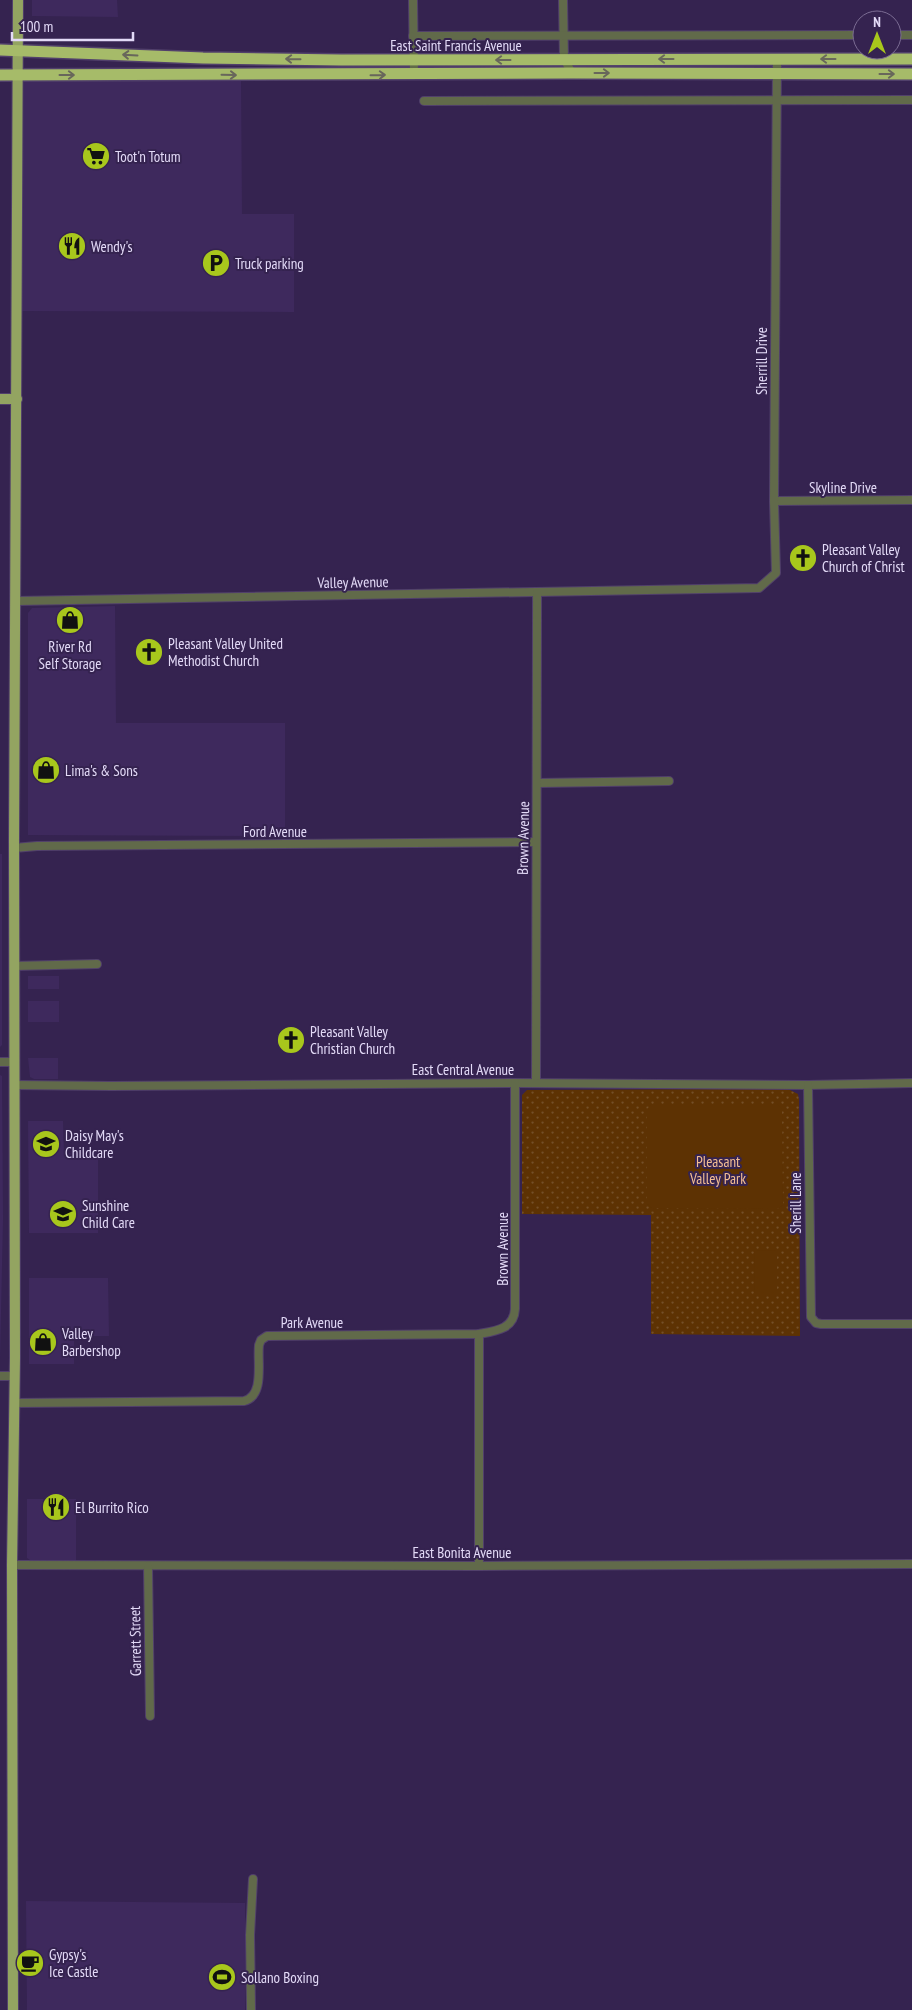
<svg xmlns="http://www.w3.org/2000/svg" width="912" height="2010" viewBox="0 0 912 2010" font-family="'PT Sans Narrow',sans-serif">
<defs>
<pattern id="grass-dots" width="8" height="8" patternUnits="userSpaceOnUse" patternTransform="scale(1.25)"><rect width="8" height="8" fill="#5d3203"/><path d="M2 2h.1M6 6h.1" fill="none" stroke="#744f28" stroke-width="1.8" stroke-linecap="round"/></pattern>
</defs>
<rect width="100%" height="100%" fill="#352350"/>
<!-- built -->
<g fill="#3e295d">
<polygon points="32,0 117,0 118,17 32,16"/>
<polygon points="24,78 241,78 242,214 294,214 294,312 21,311"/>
<polygon points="115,606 116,723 285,723 285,836 28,835 28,613 32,608"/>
<polygon points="0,854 2,854 2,1045 0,1047"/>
<rect x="28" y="976" width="31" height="13"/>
<rect x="28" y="1001" width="31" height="21"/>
<polygon points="28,1058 58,1058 58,1079 34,1079 30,1077"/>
<polygon points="0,1075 2,1076 3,1219 0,1360"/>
<polygon points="28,1121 63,1121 64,1153 98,1153 98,1233 29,1233"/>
<polygon points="29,1278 108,1278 109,1336 74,1336 74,1364 29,1364"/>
<polygon points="27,1499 76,1499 76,1561 30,1560 27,1558"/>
<polygon points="26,1901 245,1903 245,2010 27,2010"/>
</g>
<!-- grass -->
<polygon fill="url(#grass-dots)" points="788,1089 798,1094 799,1099 800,1336 651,1334 651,1215 522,1214 522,1095 527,1090"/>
<!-- garden -->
<g fill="#5d3203">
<polygon points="652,1104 777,1104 782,1109 783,1205 777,1209 652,1208 647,1204 647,1109"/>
<polygon points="755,1250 777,1251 777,1294 754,1294"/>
</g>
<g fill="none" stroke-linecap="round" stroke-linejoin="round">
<defs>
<g id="minor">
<polyline points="413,0 414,74"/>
<polyline points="563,0 564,59 572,73"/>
<polyline points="892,35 912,35"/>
<polyline points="413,36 862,35"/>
<polyline points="424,101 912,100"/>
<polyline points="774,501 912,500"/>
<polyline points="16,601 759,588 776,573 774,501 777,59"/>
<polyline points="538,783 669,781"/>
<polyline points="14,848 37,846 536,842"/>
<polyline points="14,966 97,964"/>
<polyline points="0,1062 14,1062"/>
<path d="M536,1083C536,919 538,756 537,593"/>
<polyline points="15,1085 111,1086 515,1083 808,1085 912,1083"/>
<polyline points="808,1085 811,1317 816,1323 821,1324 912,1324"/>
<polyline points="479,1334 479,1566"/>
<polyline points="0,1376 14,1376"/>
<path d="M14,1403L244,1401C265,1396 257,1362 259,1345L261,1340L267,1336L479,1334C496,1331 514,1329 515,1309V1083"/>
<polyline points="12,1565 479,1566 912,1564"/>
<polyline points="148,1566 150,1716"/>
<polyline points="251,2010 250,1935 253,1879"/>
</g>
<g id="major">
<polyline points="0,399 17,399"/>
<polyline points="13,2010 12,1565 15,1357 14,841 18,0"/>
</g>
<g id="highway">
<polyline points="0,50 203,58 341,60 912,59"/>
<polyline points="0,75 572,73 912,74"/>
</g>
</defs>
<!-- minor casing -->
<use href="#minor" stroke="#51406b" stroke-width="10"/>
<!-- major casing -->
<use href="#major" stroke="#51406b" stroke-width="12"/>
<!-- highway casing -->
<use href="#highway" stroke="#51406b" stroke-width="14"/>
<!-- minor -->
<use href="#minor" stroke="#616a4a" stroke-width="8"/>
<!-- major -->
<use href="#major" stroke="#93a461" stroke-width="10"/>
<!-- highway -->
<use href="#highway" stroke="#a6bb69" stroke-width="11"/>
</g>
<!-- one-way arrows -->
<defs><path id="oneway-shaft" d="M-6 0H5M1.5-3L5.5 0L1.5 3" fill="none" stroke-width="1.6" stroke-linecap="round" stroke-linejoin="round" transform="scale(1.25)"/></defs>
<g stroke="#68675b">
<use href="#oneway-shaft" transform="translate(130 55) rotate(-177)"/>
<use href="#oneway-shaft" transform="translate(293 59) rotate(-179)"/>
<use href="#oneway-shaft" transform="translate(666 59) rotate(180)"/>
<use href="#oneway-shaft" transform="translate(828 59) rotate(-180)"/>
<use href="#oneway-shaft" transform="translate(503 60) rotate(180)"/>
<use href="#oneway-shaft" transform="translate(602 73)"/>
<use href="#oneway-shaft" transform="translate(887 74)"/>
<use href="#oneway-shaft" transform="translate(67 75)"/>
<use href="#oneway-shaft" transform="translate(229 75) rotate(1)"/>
<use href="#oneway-shaft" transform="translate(378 75) rotate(-1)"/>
</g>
<!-- icons -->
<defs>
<symbol id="supermarket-disc" viewBox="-11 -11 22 22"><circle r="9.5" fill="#a8c71c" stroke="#352350"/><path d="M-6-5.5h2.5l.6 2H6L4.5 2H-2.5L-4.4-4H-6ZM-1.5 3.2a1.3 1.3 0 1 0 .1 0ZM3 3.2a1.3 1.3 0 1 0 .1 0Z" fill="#111"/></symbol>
<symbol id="restaurant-disc" viewBox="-11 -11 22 22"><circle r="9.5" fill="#a8c71c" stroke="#352350"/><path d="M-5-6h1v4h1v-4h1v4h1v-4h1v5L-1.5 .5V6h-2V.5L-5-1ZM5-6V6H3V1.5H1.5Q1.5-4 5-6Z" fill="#111"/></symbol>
<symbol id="parking-disc" viewBox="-11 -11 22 22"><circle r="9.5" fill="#a8c71c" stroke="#352350"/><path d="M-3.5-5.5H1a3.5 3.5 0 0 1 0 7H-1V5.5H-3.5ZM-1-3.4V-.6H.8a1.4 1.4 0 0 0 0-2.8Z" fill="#111"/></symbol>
<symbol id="church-disc" viewBox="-11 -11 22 22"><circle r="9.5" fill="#a8c71c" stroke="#352350"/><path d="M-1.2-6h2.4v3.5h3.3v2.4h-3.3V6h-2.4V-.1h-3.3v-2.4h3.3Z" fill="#111"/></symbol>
<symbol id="shop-disc" viewBox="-11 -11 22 22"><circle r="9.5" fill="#a8c71c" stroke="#352350"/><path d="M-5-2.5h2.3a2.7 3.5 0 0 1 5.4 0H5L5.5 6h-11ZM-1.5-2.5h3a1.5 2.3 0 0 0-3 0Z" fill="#111"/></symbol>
<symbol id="school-disc" viewBox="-11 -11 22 22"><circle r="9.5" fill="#a8c71c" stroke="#352350"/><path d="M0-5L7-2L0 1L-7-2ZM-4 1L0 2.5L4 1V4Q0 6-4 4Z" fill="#111"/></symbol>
<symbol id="cafe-disc" viewBox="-11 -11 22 22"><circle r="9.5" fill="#a8c71c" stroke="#352350"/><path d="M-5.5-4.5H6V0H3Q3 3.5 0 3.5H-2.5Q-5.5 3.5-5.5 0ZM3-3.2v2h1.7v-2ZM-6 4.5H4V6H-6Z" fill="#111"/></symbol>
<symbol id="stadium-disc" viewBox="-11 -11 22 22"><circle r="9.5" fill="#a8c71c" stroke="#352350"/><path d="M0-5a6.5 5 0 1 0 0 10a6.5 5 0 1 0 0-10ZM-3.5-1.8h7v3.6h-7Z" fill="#111"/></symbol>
</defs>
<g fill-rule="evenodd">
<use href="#supermarket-disc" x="80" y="140" width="32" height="32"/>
<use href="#restaurant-disc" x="56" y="230" width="32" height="32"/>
<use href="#parking-disc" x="200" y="247" width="32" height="32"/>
<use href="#church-disc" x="787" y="542" width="32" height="32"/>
<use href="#shop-disc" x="54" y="604" width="32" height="32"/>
<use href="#church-disc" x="133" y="636" width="32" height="32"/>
<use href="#shop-disc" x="30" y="754" width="32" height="32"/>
<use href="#church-disc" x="275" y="1024" width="32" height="32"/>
<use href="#school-disc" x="30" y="1128" width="32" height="32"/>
<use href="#school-disc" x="47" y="1198" width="32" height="32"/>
<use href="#shop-disc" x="27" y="1326" width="32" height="32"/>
<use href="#restaurant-disc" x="40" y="1491" width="32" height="32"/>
<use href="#cafe-disc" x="14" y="1947" width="32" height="32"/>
<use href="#stadium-disc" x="206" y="1961" width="32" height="32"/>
</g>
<g text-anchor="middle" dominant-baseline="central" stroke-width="4" stroke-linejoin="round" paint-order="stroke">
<!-- street labels -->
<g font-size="15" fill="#e3daf7" stroke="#352350">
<text x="456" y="45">East Saint Francis Avenue</text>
<text transform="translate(761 361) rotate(-90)">Sherrill Drive</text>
<text x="843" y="487">Skyline Drive</text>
<text transform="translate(353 582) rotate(-1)">Valley Avenue</text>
<text x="275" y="831">Ford Avenue</text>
<text transform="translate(523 838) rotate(-89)">Brown Avenue</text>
<text x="463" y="1069">East Central Avenue</text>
<text transform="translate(795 1203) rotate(-90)">Sherill Lane</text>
<text transform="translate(502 1249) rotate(-90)">Brown Avenue</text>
<text x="312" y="1322">Park Avenue</text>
<text x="462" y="1552">East Bonita Avenue</text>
<text transform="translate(135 1641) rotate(-91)">Garrett Street</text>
</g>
<!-- poi labels -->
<g font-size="15" fill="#e3daf7" stroke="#352350" text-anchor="start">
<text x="115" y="156">Toot'n Totum</text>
<text x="91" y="246">Wendy's</text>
<text x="235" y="263">Truck parking</text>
<text x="822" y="549">Pleasant Valley<tspan x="822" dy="17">Church of Christ</tspan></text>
<text x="168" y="643">Pleasant Valley United<tspan x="168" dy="17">Methodist Church</tspan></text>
<text x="70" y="646" text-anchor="middle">River Rd<tspan x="70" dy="17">Self Storage</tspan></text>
<text x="65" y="770">Lima's &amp; Sons</text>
<text x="310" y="1031">Pleasant Valley<tspan x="310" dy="17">Christian Church</tspan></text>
<text x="65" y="1135">Daisy May's<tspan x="65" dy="17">Childcare</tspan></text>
<text x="82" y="1205">Sunshine<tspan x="82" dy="17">Child Care</tspan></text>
<text x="62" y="1333">Valley<tspan x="62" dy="17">Barbershop</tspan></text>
<text x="75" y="1507">El Burrito Rico</text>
<text x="49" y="1954">Gypsy's<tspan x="49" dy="17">Ice Castle</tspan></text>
<text x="241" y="1977">Sollano Boxing</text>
</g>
<!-- park labels -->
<g font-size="15" fill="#f4bf94" stroke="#352350">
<text x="718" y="1161">Pleasant<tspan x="718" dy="17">Valley Park</tspan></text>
</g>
</g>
<!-- north arrow -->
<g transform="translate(877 35)"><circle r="24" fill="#352350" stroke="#7b6c93"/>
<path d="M0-4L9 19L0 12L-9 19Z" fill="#a8c71c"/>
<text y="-8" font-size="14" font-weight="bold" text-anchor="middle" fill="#e3daf7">N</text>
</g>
<!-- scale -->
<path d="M12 32v8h121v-8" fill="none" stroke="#e3daf7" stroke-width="2.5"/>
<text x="20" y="32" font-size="15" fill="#e3daf7" stroke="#352350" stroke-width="4" paint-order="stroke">100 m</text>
</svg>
